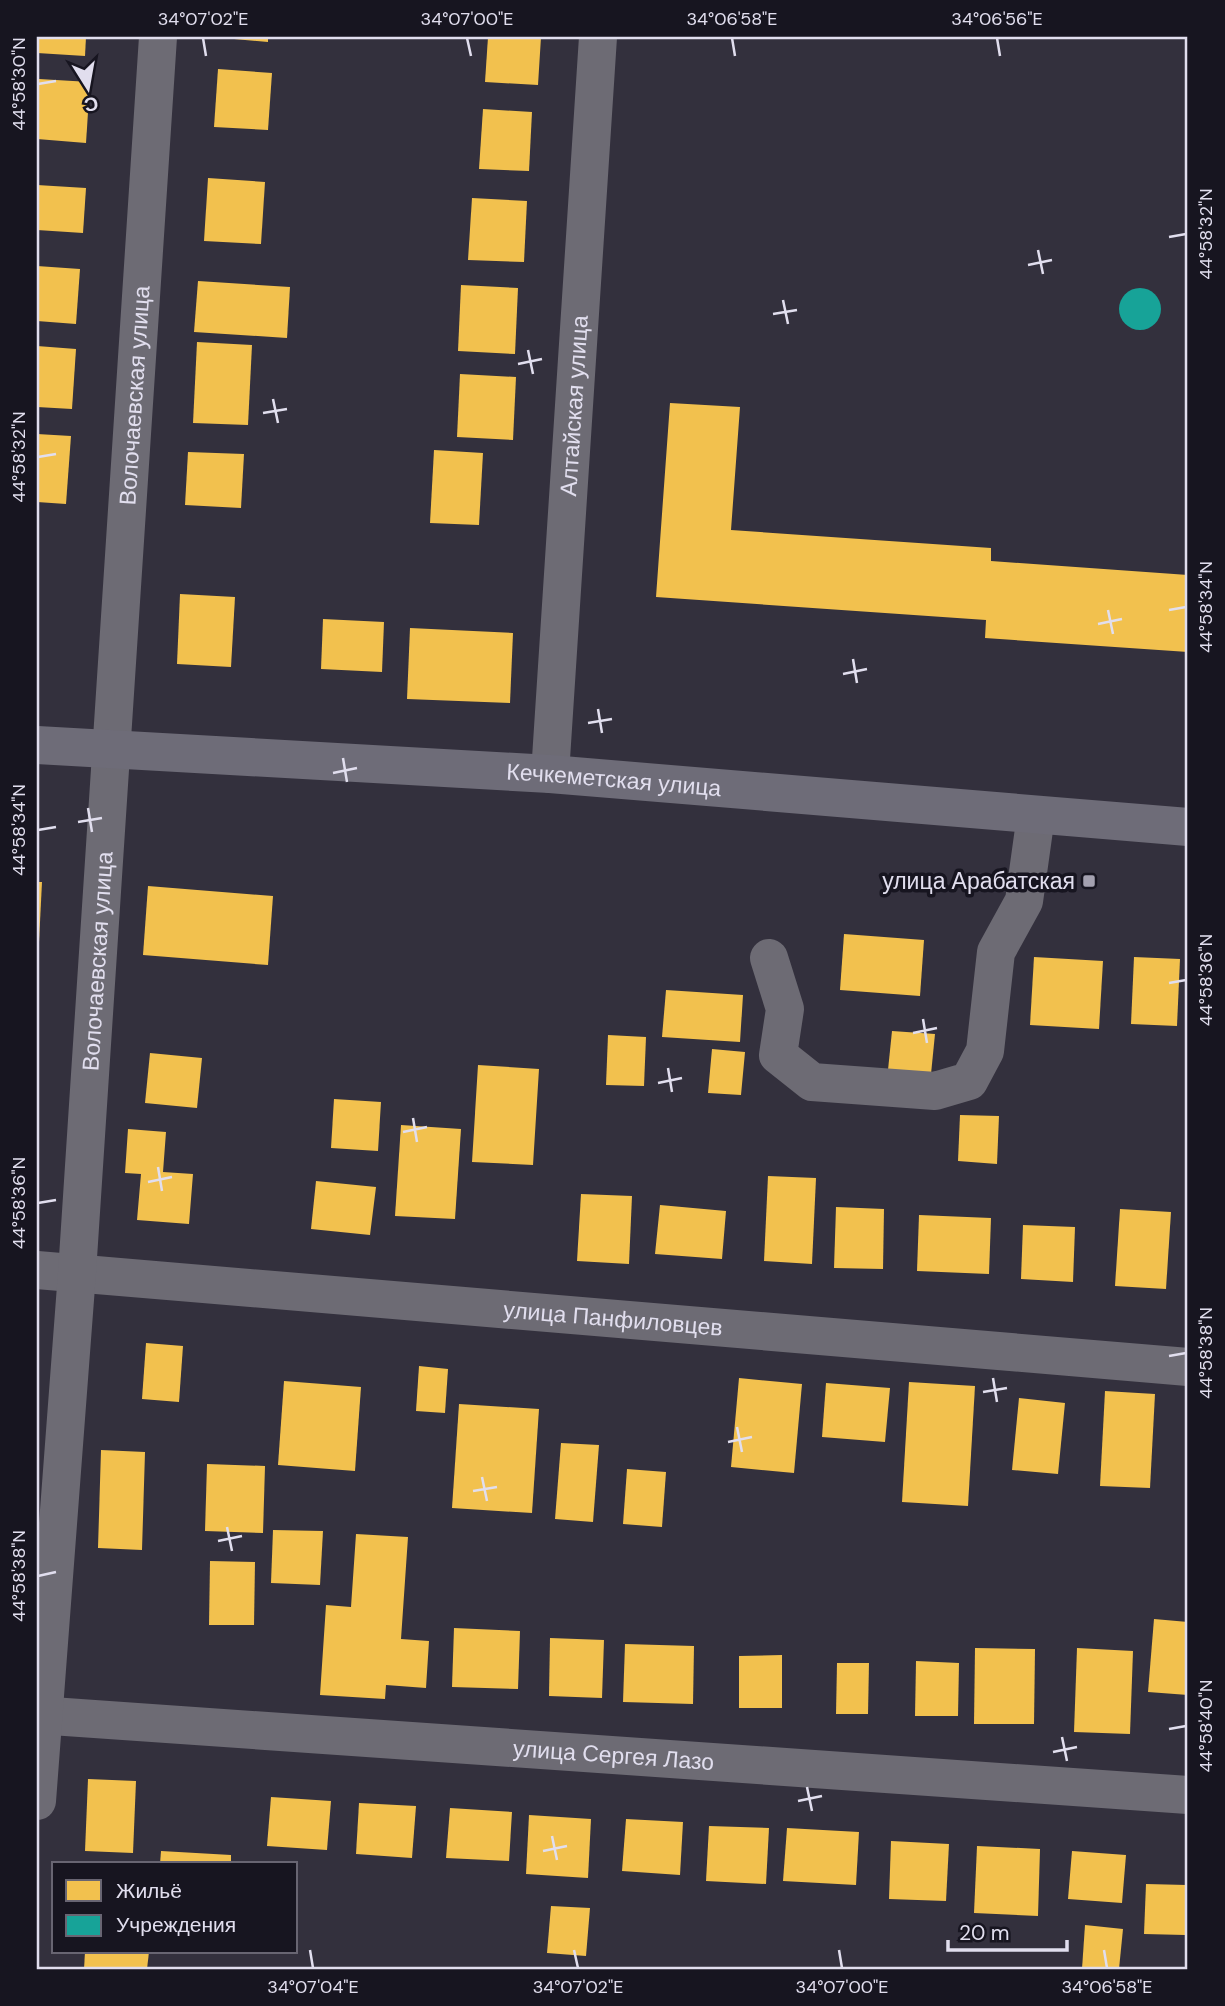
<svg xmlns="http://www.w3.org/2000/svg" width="1225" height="2006" viewBox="0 0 1225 2006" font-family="'DM Sans',sans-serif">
<rect width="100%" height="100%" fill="#33303d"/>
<!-- homes -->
<g fill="#f2c14e">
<polygon points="37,37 86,37 85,56 37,53"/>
<polygon points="212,37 268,37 268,42"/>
<polygon points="488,37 541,37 538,85 485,82"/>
<polygon points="218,69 272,73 268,130 214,127"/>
<polygon points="39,79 90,82 86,143 37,139"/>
<polygon points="483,109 532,112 529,171 479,169"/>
<polygon points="208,178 265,182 261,244 204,241"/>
<polygon points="37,185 86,188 83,233 37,230"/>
<polygon points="472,198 527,201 524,262 468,260"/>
<polygon points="37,266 80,269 76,324 37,321"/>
<polygon points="198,281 290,287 287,338 194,332"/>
<polygon points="461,285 518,288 515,354 458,351"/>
<polygon points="197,342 252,345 248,425 193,423"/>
<polygon points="37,346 76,349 72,409 37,407"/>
<polygon points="460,374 516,377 513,440 457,437"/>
<polygon points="670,403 740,407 731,530 991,548 991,561 1188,575 1188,652 985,638 986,620 656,597"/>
<polygon points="37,434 71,436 66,504 37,502"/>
<polygon points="434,450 483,453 479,525 430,523"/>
<polygon points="188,452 244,454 241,508 185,505"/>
<polygon points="180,594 235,597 231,667 177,664"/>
<polygon points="323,619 384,622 382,672 321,669"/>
<polygon points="410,628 513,633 510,703 407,699"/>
<polygon points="37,882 42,882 39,942 37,942"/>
<polygon points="148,886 273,896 268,965 143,955"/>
<polygon points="844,934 924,940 920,996 840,990"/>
<polygon points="1034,957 1103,961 1099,1029 1030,1025"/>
<polygon points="1134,957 1180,959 1177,1026 1131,1024"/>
<polygon points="666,990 743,995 740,1042 662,1037"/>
<polygon points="892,1031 935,1034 931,1074 888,1070"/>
<polygon points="608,1035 646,1037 644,1086 606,1085"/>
<polygon points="712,1049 745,1052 741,1095 708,1093"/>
<polygon points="150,1053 202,1058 197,1108 145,1103"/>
<polygon points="478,1065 539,1069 533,1165 472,1162"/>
<polygon points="334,1099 381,1102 378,1151 331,1148"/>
<polygon points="960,1115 999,1116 997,1164 958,1161"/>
<polygon points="401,1125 461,1129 455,1219 395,1216"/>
<polygon points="128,1129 166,1132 163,1172 193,1174 189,1224 137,1220 141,1174 125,1173"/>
<polygon points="768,1176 816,1178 812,1264 764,1261"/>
<polygon points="316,1181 376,1187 370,1235 311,1229"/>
<polygon points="581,1194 632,1196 629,1264 577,1261"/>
<polygon points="660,1205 726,1211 722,1259 655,1254"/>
<polygon points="836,1207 884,1209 883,1269 834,1268"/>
<polygon points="1120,1209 1171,1212 1166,1289 1115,1286"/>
<polygon points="919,1215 991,1218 989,1274 917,1271"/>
<polygon points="1023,1225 1075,1227 1073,1282 1021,1279"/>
<polygon points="146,1343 183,1346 179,1402 142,1399"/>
<polygon points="419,1366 448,1369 445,1413 416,1411"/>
<polygon points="739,1378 802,1384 794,1473 731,1467"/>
<polygon points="284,1381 361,1387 355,1471 278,1465"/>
<polygon points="909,1382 975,1386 968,1506 902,1502"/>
<polygon points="826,1383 890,1388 885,1442 822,1437"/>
<polygon points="1105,1391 1155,1394 1150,1488 1100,1486"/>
<polygon points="1019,1398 1065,1403 1058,1474 1012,1470"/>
<polygon points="459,1404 539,1409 532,1513 452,1508"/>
<polygon points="561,1443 599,1445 593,1522 555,1519"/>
<polygon points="101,1450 145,1452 142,1550 98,1548"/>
<polygon points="207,1464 265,1466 263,1533 205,1531"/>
<polygon points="627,1469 666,1472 662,1527 623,1524"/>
<polygon points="273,1530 323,1531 320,1585 271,1583"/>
<polygon points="356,1534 408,1537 401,1639 429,1641 426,1688 386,1685 385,1699 320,1695 326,1605 351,1607"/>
<polygon points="210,1561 255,1562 254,1625 209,1625"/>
<polygon points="1154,1619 1188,1622 1188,1695 1148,1692"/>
<polygon points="454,1628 520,1631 518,1689 452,1687"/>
<polygon points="550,1638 604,1640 602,1698 549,1696"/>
<polygon points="625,1644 694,1646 693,1704 623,1702"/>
<polygon points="975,1648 1035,1649 1034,1724 974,1724"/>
<polygon points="1077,1648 1133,1651 1130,1734 1074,1732"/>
<polygon points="782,1655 782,1708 739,1708 739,1656"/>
<polygon points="916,1661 959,1663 958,1716 915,1716"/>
<polygon points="837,1663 869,1663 868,1714 836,1714"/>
<polygon points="88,1779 136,1781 133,1853 85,1851"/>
<polygon points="271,1797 331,1801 327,1850 267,1846"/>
<polygon points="359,1803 416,1806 412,1858 356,1854"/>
<polygon points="450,1808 512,1812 509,1861 446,1858"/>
<polygon points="529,1815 591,1819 588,1878 526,1874"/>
<polygon points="626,1819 683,1822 680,1875 622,1871"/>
<polygon points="709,1826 769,1828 766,1884 706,1881"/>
<polygon points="787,1828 859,1832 856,1885 783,1881"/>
<polygon points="891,1841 949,1844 946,1901 889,1899"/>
<polygon points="977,1846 1040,1849 1038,1916 974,1913"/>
<polygon points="161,1851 231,1855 231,1864 160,1864"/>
<polygon points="1072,1851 1126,1855 1122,1903 1068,1899"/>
<polygon points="1146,1884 1187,1885 1185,1935 1144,1934"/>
<polygon points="551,1906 590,1908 586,1956 547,1953"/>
<polygon points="1085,1925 1123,1929 1119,1969 1082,1969"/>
<polygon points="85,1952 149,1952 147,1969 84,1969"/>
</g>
<!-- public -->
<circle fill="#17a398" cx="1140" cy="309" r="21"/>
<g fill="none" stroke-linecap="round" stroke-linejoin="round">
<!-- minor -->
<g stroke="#6d6b74" stroke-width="38">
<path id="s1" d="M550,774L598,37"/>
<polyline points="769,958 785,1009 778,1055 812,1082 935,1091 969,1081 985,1051 996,952 1024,901 1036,815"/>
<path id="s2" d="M37,1270L1188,1367"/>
<path id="s3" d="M37,1715L1188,1795"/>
<path id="s4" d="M37,1801L77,1273L158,37"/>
</g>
<!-- major -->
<path stroke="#6e6c78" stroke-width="38" id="s5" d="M37,745L550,774L1188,827"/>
</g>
<!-- ticks -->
<path fill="none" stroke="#e1deee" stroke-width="2.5" d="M203,38L206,56M467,38L471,56M732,38L735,56M997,38L1000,56M38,84L56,81M1169,237L1186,234M1038,250L1043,274M1028,265L1052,260M783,300L788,324M773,314L797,310M528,350L533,374M518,364L542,359M273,399L278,423M263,413L287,409M38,457L56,454M1108,610L1113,634M1169,610L1186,607M1098,624L1122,619M853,659L857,683M843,674L867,669M598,709L602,733M588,723L612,719M343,758L347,782M333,773L357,768M88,808L92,832M78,822L102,818M38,830L56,827M1169,983L1186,980M923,1019L927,1043M913,1033L937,1028M668,1068L672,1092M658,1083L682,1078M413,1118L417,1142M403,1132L427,1127M158,1167L162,1191M148,1182L172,1177M38,1203L56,1200M1169,1356L1186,1353M993,1378L997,1402M983,1392L1007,1388M737,1427L742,1452M728,1442L752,1437M482,1477L487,1501M473,1491L497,1487M227,1527L232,1551M218,1541L242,1536M38,1576L56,1572M1169,1729L1186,1726M1062,1737L1067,1761M1053,1752L1077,1747M807,1787L812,1811M798,1801L822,1796M552,1836L557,1860M543,1851L567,1846M310,1950L313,1968M574,1950L578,1968M839,1950L842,1968M1104,1950L1107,1968"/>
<!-- markers -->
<rect fill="#a4a1b0" stroke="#171520" stroke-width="2.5" x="1082" y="874" width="14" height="14" rx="3.5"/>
<g text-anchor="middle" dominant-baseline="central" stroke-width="7" stroke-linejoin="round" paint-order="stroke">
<!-- street labels -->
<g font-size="23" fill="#e1deee" stroke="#171520">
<text stroke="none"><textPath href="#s4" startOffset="1409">Волочаевская улица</textPath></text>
<text stroke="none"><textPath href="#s1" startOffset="369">Алтайская улица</textPath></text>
<text stroke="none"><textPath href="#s5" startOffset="578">Кечкеметская улица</textPath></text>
<text stroke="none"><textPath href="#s4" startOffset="842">Волочаевская улица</textPath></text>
<text stroke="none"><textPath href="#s2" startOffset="578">улица Панфиловцев</textPath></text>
<text stroke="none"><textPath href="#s3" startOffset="578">улица Сергея Лазо</textPath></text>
</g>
<!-- poi labels -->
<g font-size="23" fill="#e1deee" stroke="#171520" text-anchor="end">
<text x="1075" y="881">улица Арабатская</text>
</g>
</g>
<!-- border -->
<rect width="1225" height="2006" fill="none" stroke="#171520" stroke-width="77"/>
<!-- legend -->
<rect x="52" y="1862" width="245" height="91" fill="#171520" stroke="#686572" stroke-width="2"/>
<rect x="66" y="1880" width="35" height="21" fill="#f2c14e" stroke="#686572" stroke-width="2"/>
<text x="116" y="1898" font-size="21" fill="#e1deee">Жильё</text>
<rect x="66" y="1915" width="35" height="21" fill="#17a398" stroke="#686572" stroke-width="2"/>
<text x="116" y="1932" font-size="21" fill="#e1deee">Учреждения</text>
<!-- north arrow -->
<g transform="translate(88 88) rotate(169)" stroke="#171520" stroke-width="5" paint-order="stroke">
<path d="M0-5L12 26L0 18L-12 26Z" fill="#e1deee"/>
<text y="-10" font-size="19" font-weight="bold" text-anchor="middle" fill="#e1deee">С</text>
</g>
<!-- scale -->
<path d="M948 1940v10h119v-10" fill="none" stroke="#e1deee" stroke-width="3.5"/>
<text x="959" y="1940" font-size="21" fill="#e1deee" stroke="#171520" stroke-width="5" paint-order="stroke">20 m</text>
<rect x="38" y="38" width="1148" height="1930" fill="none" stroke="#e1deee" stroke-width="2.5"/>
<g font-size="18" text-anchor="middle" fill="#e1deee">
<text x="203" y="25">34°07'02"E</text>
<text x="467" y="25">34°07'00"E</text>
<text x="732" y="25">34°06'58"E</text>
<text x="997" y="25">34°06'56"E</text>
<text transform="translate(19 84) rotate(-90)" y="6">44°58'30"N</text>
<text transform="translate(1206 234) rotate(-90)" y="6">44°58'32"N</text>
<text transform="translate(19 457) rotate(-90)" y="6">44°58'32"N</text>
<text transform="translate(1206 607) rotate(-90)" y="6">44°58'34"N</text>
<text transform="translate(19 830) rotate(-90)" y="6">44°58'34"N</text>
<text transform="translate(1206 980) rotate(-90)" y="6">44°58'36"N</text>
<text transform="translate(19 1203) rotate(-90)" y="6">44°58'36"N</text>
<text transform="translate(1206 1353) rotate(-90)" y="6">44°58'38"N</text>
<text transform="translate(19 1576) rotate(-90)" y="6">44°58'38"N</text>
<text transform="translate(1206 1726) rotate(-90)" y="6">44°58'40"N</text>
<text x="313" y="1993">34°07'04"E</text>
<text x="578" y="1993">34°07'02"E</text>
<text x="842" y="1993">34°07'00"E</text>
<text x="1107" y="1993">34°06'58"E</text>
</g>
</svg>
